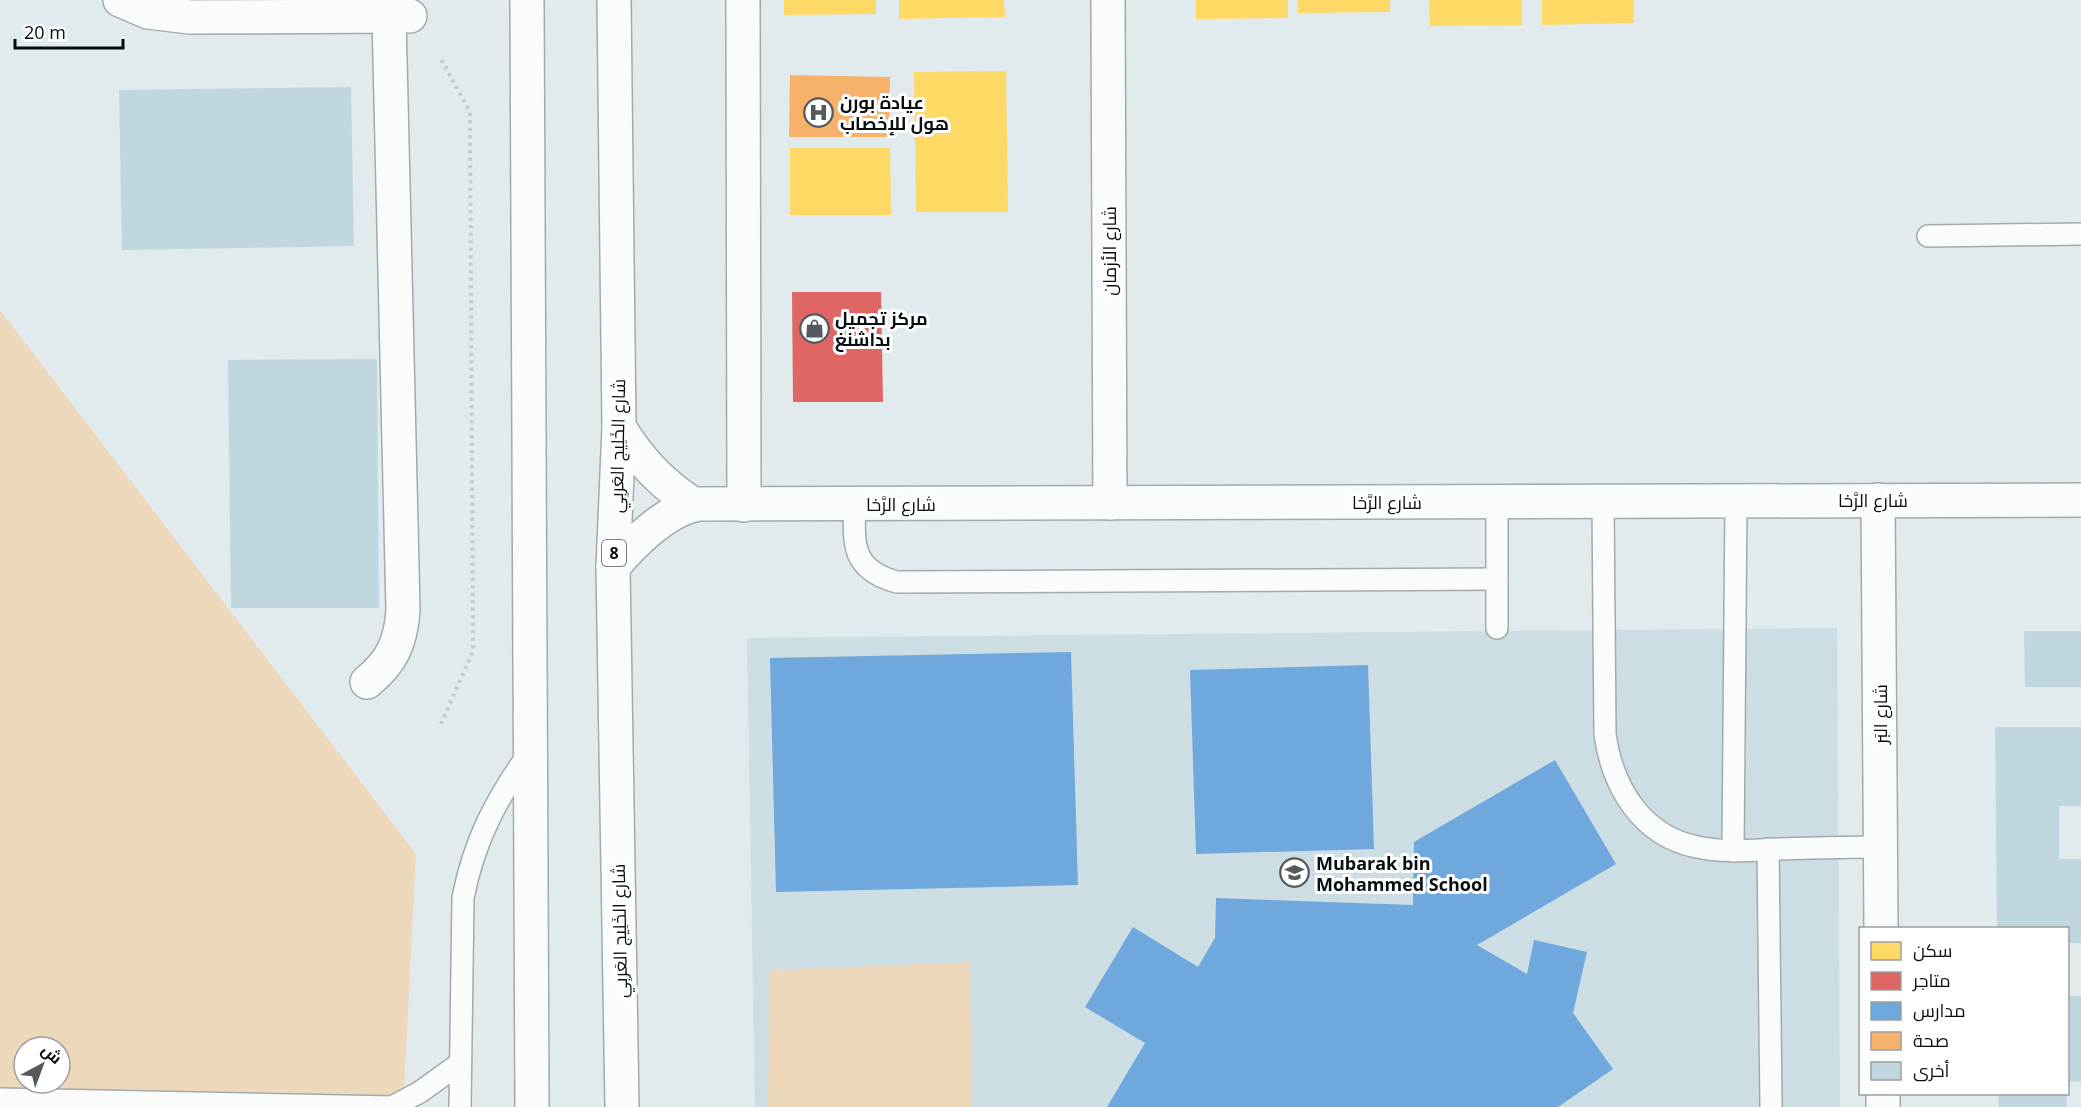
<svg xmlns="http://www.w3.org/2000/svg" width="2081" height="1107" viewBox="0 0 2081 1107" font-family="'Open Sans',Cairo,sans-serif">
<rect width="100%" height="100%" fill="#e1eaed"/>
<!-- built -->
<polygon fill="#ccdde3" points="1837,628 1840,1107 755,1107 747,638"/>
<!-- green -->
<g fill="#edd8bc" fill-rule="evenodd">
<path d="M0,310L416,854L403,1107H0ZM24,1047H60V1083H24Z"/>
<polygon points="970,962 972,1107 768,1107 769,970"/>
</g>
<!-- homes -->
<g fill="#ffd966">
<polygon points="784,0 876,0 876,14 784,15"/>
<polygon points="899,0 1004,0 1005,17 899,19"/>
<polygon points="1196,0 1288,0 1288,18 1196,19"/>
<polygon points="1298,0 1390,0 1390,12 1298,13"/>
<polygon points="1429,0 1522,0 1522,25 1430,26"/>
<polygon points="1542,0 1634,0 1634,23 1542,25"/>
<polygon points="1006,71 1008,212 916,212 914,72"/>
<polygon points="790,148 890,148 891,215 790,215"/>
</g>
<!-- shops -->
<polygon fill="#e06666" points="792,292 881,292 883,402 793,402"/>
<!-- schools -->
<g fill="#6fa8dc">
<polygon points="1071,652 1078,885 776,892 770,658"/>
<polygon points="1368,665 1374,849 1196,854 1190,670"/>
<polygon points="1555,760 1616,864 1477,945 1527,974 1534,940 1587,952 1573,1013 1613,1069 1558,1107 1107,1107 1145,1043 1085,1007 1133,927 1198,967 1215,938 1216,898 1413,905 1414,842"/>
</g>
<!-- health -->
<polygon fill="#f6b26b" points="790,75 890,77 889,137 789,137"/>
<!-- building -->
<g fill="#c1d7df">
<polygon points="351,87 354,246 122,250 119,90"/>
<polygon points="377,359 379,608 231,608 228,360"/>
<polygon points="2024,631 2081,631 2081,687 2025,687"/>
<polygon points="1995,727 2081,727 2081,806 2059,806 2059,859 2081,859 2081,943 2068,943 2068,928 1997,928"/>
<polygon points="2068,996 2081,996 2081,1082 2068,1081"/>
<polygon points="1998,1094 2067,1094 2066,1107 1999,1107"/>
</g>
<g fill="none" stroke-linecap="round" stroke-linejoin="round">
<defs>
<g id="service">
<polyline points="1928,236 2081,234"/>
<path d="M1603,501L1605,734C1612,786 1641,836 1697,847C1724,853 1752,850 1779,849C1813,848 1847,847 1881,847"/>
<path d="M855,504C853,545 852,570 897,582L1497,579"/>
<polyline points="1497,628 1497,502"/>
<polyline points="1768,849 1771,1107"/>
<polyline points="1733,851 1736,501"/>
<polyline points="0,1099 393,1107"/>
<polyline points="392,1107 420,1092 459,1064"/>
<path d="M460,1107L463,898C474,841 496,799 530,752"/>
</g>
<g id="minor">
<polyline points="120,0 148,12 190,17 410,16"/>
<polyline points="743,0 744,505"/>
<polyline points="1108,0 1110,503"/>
<path d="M619,427C640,461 660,482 694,505"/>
<polyline points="1878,500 1881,928"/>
<path d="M613,567C633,543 666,510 698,504L2081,500"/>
<path d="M367,682C392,662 401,642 403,610L389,16"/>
<polyline points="1883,1094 1883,1107"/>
</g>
<g id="trunk">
<polyline points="527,0 532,1107"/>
<polyline points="614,0 619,427 613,567 622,1107"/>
</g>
</defs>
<!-- service casing -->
<use href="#service" stroke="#a3aaac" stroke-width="24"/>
<!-- minor casing -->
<use href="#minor" stroke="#a3aaac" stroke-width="36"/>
<!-- trunk casing -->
<use href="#trunk" stroke="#a3aaac" stroke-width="36"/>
<!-- path -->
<polyline stroke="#c6c8ca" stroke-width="4" stroke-dasharray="3 4.5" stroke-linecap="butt" points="441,724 473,651 470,112 441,59"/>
<!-- service -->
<use href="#service" stroke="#fafcfc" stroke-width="21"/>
<!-- minor -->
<use href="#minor" stroke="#fafcfc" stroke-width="33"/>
<!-- trunk -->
<use href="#trunk" stroke="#fafcfc" stroke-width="33"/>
</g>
<!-- icons -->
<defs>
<symbol id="hospital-ring" viewBox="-11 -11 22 22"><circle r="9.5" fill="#fff" stroke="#545a5d" stroke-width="1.5"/><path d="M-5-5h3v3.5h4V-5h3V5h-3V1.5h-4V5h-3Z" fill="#545a5d"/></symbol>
<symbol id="shop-ring" viewBox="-11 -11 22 22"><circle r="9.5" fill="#fff" stroke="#545a5d" stroke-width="1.5"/><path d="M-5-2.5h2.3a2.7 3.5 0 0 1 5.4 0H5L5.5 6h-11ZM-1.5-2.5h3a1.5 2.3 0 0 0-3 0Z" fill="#545a5d"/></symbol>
<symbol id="school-ring" viewBox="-11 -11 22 22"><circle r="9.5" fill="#fff" stroke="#545a5d" stroke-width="1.5"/><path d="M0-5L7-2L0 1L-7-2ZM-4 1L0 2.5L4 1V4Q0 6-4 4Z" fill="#545a5d"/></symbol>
</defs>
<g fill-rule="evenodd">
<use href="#hospital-ring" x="802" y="96" width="33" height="33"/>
<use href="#shop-ring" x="798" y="312" width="33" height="33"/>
<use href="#school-ring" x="1278" y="856" width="33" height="33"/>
</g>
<g text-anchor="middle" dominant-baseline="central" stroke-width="6" stroke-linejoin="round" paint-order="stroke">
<!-- shield labels -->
<rect fill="#fff" stroke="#525657" stroke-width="1.5" x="602" y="540" width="24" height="26" rx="4.5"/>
<g font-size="16" font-weight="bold" fill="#080d0f">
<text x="614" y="553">8</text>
</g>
<!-- poi labels -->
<g font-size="18" font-weight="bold" fill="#080d0f" stroke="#fff" text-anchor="start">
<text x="840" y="102">عيادة بورن<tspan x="840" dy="21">هول للإخصاب</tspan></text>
<text x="835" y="318">مركز تجميل<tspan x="835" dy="21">بداشنغ</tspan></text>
<text x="1316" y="863">Mubarak bin<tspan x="1316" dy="21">Mohammed School</tspan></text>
</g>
<!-- street labels -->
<g font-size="18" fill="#080d0f" stroke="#fff">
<text transform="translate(1109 251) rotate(-90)">شارع الأزمان</text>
<text transform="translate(617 446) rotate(-89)">شارع الخَلِيج العَربِي</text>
<text x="1873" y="500">شارع الرَّخا</text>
<text x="1387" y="502">شارع الرَّخا</text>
<text x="901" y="504">شارع الرَّخا</text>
<text transform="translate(1880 714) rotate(-90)">شارع البَر</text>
<text transform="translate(619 931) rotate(-91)">شارع الخَلِيج العَربِي</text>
</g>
</g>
<!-- legend -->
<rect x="1859" y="927" width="210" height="168" fill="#ffffff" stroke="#9c9e9f" stroke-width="1.5"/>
<rect x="1871" y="942" width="30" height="18" fill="#ffd966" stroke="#9c9e9f" stroke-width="1.5"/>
<text x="1913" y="957" font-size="18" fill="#080d0f">سكن</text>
<rect x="1871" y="972" width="30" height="18" fill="#e06666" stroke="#9c9e9f" stroke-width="1.5"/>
<text x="1913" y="987" font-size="18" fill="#080d0f">متاجر</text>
<rect x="1871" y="1002" width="30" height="18" fill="#6fa8dc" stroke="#9c9e9f" stroke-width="1.5"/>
<text x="1913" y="1017" font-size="18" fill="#080d0f">مدارس</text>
<rect x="1871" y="1032" width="30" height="18" fill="#f6b26b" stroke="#9c9e9f" stroke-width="1.5"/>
<text x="1913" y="1047" font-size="18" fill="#080d0f">صحة</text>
<rect x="1871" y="1062" width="30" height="18" fill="#c1d7df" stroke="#9c9e9f" stroke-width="1.5"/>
<text x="1913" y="1077" font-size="18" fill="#080d0f">أخرى</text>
<!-- north arrow -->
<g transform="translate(42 1065) rotate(41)"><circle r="28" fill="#ffffff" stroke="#9c9e9f" stroke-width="1.5"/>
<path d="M0-4.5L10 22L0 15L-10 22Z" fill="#545a5d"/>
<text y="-9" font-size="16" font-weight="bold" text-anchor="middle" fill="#080d0f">ش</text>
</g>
<!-- scale -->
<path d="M15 39v9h108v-9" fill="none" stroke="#080d0f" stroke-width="3"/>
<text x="24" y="39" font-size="18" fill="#080d0f" stroke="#ffffff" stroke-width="4.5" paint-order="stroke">20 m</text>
</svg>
